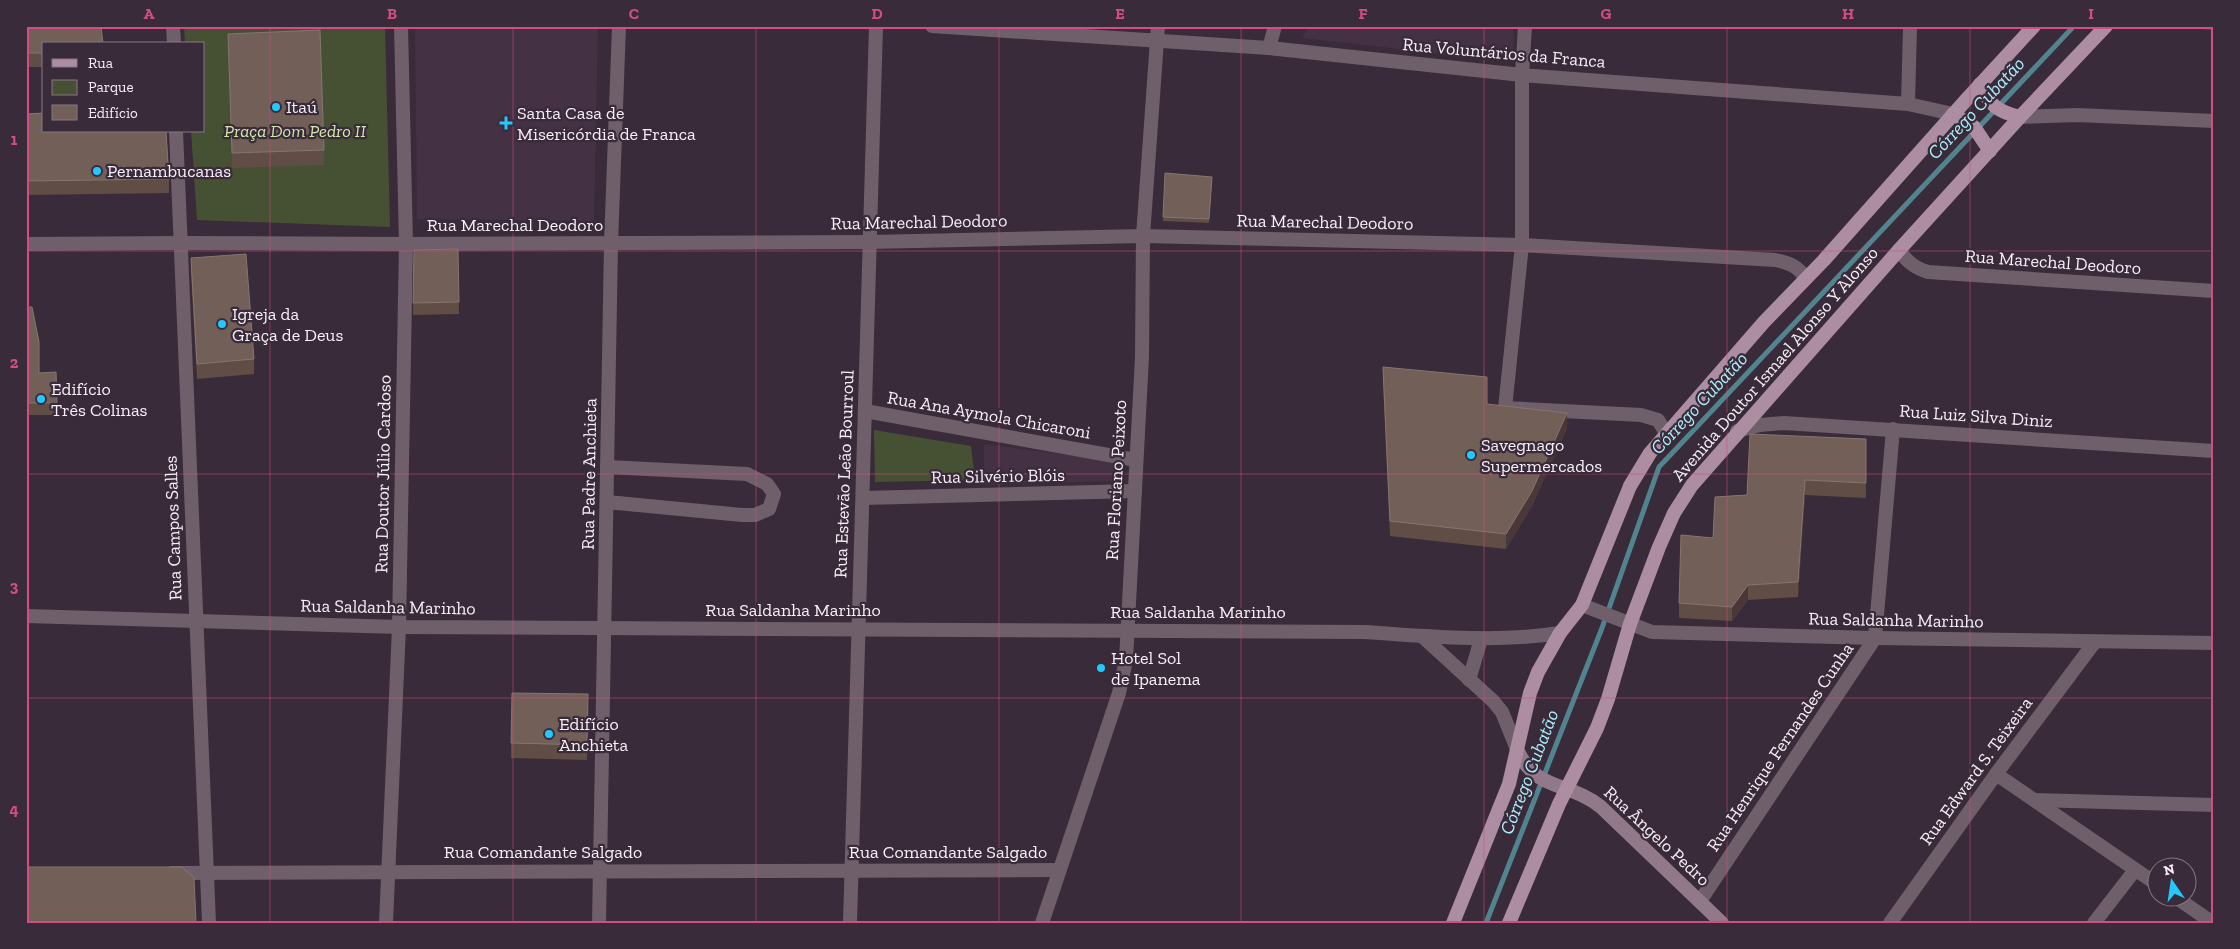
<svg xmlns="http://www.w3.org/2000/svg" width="2240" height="949" viewBox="0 0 2240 949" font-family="'Zilla Slab',serif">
<rect width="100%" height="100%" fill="#392b39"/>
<!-- built -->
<g fill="#443144">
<polygon points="415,26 598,26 594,221 417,219"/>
<polygon points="1309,26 1514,26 1513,62 1302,38"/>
<polygon points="984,444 1114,461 1115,481 984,485"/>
</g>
<!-- green -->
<g fill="#465133">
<polygon points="184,26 385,26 390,227 197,220 191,131 204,131 204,44 185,44"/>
<polygon points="874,430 971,446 975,480 875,482"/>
</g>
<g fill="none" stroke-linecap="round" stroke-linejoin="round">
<!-- stream -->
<polyline stroke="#52848f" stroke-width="5" points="1486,923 1602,628 1659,467 2074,26"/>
<!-- pedestrian -->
<polyline stroke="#6f5f6a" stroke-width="14" points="26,244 180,243"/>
<!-- minor -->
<g stroke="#6f5f6a" stroke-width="14">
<polyline points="173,26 174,44"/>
<polyline points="932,26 1269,48 1522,75 1908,104 1953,114"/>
<polyline points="1525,26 1522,75 1522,245 1505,408 1641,415 1658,420 1666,433"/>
<polyline points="1269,48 1275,26"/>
<polyline points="1908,104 1910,26"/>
<polyline points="2020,117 2077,115 2214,121"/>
<polyline points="176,131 209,923"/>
<path d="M180,243L406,244L870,242L1143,236L1522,245L1775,260C1790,263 1797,266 1806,278"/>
<path d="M1899,250C1907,262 1915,268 1928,272L2214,291"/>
<polyline points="865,411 1136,460"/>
<polyline points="1737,431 1760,425 1784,423 2214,451"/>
<polyline points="863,498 1135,491"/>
<polyline points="607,502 742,515 755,515 769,509 774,494 767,484 747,474 607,467"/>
<polyline points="1582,605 1652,632 1875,638 2214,643"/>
<path d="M26,616L399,627L1364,632C1429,636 1495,643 1560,633"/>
<polyline points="1422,636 1493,701 1502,712 1517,749"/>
<polyline points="1469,680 1481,639"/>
<polyline points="1996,774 2158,885"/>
<polyline points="2034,800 2214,805"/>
<polyline points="172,873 1059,870"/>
<polyline points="2174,896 2213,923"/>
<polyline points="1700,901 1875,638 1893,429"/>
<polyline points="386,923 399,627 406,244 401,26"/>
<polyline points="599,923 611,244 619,26"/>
<polyline points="850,923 876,26"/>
<polyline points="1042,923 1119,693 1126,660 1142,357 1143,236 1158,26"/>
<polyline points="1890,923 1996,774 2094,643"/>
<polyline points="2094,923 2135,870"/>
</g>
<!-- secondary -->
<path stroke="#91798a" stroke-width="14" d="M1517,749C1535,792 1569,781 1601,807L1722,923"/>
<!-- primary -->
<g stroke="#ac8da2" stroke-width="14">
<path d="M1980,84C1988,105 1999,112 2020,117"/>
<polyline points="1953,114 1974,127 1990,151"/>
<polyline points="1453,923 1509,784 1530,693 1538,672 1560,633 1582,605 1630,486 1650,453 1764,322 1824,260 1966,100 2034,26"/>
<polyline points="1509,923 1559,804 1597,728 1608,699 1630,624 1659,547 1674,513 1692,485 1899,250 2020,117 2106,26"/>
</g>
</g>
<!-- wall -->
<g fill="#604d45">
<polygon points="26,26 44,44 44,67 26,67"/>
<polygon points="2162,26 2214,26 2214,30"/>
<polygon points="228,34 324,150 324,165 232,168"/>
<polygon points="26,114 169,179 169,193 26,195"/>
<polygon points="1165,173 1212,177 1209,223 1163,221"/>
<polygon points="458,249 459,314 413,315 414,250"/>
<polygon points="191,258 254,359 254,374 197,379 191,273"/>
<polygon points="26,307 39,373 56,372 57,415 26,415"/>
<polygon points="1383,367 1487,404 1567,428 1532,506 1506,549 1390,536 1383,382"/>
<polygon points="1866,439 1866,498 1805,495 1798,597 1748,600 1732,621 1679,618 1679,603 1713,538 1747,495"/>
<polygon points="588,709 587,760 511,758 511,743"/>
</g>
<!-- shaded-wall -->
<g fill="#4a3838">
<polygon points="1567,413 1567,428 1532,506 1506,549 1506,534"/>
<polygon points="1805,480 1805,495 1798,597 1798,582"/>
<polygon points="1748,585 1748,600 1732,621 1732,607"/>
</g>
<!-- building -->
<g fill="#715f58" stroke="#867571">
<polygon points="26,26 101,26 103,44 44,44 44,53 26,53"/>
<polygon points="320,30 324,150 232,153 228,34"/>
<polygon points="44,113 44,131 166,131 169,179 26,181 26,114"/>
<polygon points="1165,173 1212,177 1209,219 1163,217"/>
<polygon points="458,249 459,302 413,303 414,250"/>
<polygon points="246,254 254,359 197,364 191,258"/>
<polygon points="26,307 32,307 39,342 39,373 56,372 57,403 26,403"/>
<polygon points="1383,367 1487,377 1487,404 1567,413 1532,491 1506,534 1390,521"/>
<polygon points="1750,434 1866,439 1866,483 1805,480 1798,582 1748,585 1732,607 1679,603 1681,535 1713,538 1715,497 1747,495"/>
<polygon points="512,693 588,694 587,745 511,743"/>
<polygon points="26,867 182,867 194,878 196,923 26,923"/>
</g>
<!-- grid -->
<path fill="none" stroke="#d04e82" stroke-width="1" stroke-opacity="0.55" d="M270,26V923M513,26V923M756,26V923M999,26V923M1241,26V923M1484,26V923M1727,26V923M1970,26V923M26,251H2214M26,474H2214M26,698H2214"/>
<!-- markers -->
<g fill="#23c9fe" stroke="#392b39" stroke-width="2">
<circle cx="276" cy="107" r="5"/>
<path d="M503.5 115.5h5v5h5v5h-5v5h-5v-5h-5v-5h5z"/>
<circle cx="97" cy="171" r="5"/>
<circle cx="222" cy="324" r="5"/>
<circle cx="41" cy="399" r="5"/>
<circle cx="1471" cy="455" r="5"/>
<circle cx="1101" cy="668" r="5"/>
<circle cx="549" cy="734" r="5"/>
</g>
<g text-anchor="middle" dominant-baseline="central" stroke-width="4.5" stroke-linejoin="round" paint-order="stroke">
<!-- street labels -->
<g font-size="18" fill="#f8eff8" stroke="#392b39">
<text transform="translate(1504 53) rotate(5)">Rua Voluntários da Franca</text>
<text transform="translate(919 222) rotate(-1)">Rua Marechal Deodoro</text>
<text transform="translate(1325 222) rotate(1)">Rua Marechal Deodoro</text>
<text x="515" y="225">Rua Marechal Deodoro</text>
<text transform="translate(2053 262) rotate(4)">Rua Marechal Deodoro</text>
<text transform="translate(1775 364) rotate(-49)">Avenida Doutor Ismael Alonso Y Alonso</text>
<text transform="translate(989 415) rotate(10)">Rua Ana Aymola Chicaroni</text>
<text transform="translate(1976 416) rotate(4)">Rua Luiz Silva Diniz</text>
<text transform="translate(383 474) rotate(-89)">Rua Doutor Júlio Cardoso</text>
<text transform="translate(589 474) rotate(-89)">Rua Padre Anchieta</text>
<text transform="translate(844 474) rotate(-88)">Rua Estevão Leão Bourroul</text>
<text transform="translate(998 476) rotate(-1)">Rua Silvério Blóis</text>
<text transform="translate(1116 480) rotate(-87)">Rua Floriano Peixoto</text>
<text transform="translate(173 528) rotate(-92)">Rua Campos Salles</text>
<text transform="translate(388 607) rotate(1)">Rua Saldanha Marinho</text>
<text x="793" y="610">Rua Saldanha Marinho</text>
<text x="1198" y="612">Rua Saldanha Marinho</text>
<text transform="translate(1896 620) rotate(1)">Rua Saldanha Marinho</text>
<text transform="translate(1780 747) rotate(-56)">Rua Henrique Fernandes Cunha</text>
<text transform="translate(1976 771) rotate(-54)">Rua Edward S. Teixeira</text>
<text transform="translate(1657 836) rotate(43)">Rua Ângelo Pedro</text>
<text x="543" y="852">Rua Comandante Salgado</text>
<text x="948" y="852">Rua Comandante Salgado</text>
</g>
<!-- poi labels -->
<g font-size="18" fill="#f8eff8" stroke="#392b39" text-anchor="start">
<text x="286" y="107">Itaú</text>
<text x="517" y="113">Santa Casa de<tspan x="517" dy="21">Misericórdia de Franca</tspan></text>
<text x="107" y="171">Pernambucanas</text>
<text x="232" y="314">Igreja da<tspan x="232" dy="21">Graça de Deus</tspan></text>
<text x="51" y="389">Edifício<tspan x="51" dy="21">Três Colinas</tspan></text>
<text x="1481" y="445">Savegnago<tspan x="1481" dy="21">Supermercados</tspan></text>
<text x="1111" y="658">Hotel Sol<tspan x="1111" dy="21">de Ipanema</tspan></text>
<text x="559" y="724">Edifício<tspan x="559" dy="21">Anchieta</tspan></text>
</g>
<!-- park labels -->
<g font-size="18" font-style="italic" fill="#d0e8a9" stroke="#392b39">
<text x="295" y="131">Praça Dom Pedro II</text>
</g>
<!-- water labels -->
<g font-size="19" font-style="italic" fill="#adf0ff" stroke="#392b39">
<text transform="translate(1976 108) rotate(-47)">Córrego Cubatão</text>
<text transform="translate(1699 403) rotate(-47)">Córrego Cubatão</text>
<text transform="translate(1529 772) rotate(-69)">Córrego Cubatão</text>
</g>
</g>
<!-- border -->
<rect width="2240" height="949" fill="none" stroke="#392b39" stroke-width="55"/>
<!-- legend -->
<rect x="42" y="42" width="162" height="90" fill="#392b39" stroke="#857985"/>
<rect x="52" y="59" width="25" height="8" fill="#ac8da2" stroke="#857985"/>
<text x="88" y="68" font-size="15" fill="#f8eff8">Rua</text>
<rect x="52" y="80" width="25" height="15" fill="#465133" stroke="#857985"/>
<text x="88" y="92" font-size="15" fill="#f8eff8">Parque</text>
<rect x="52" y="105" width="25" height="15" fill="#715f58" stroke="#857985"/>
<text x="88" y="118" font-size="15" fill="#f8eff8">Edifício</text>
<!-- north arrow -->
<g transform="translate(2172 882) rotate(347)"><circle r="24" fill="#392b39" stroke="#857985"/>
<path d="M0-4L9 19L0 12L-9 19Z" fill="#23c9fe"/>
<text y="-8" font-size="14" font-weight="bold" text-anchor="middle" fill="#f8eff8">N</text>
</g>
<rect x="28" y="28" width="2184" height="894" fill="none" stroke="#d04e82" stroke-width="2"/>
<g font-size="16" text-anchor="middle" font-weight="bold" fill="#d04e82">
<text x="149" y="19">A</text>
<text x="392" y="19">B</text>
<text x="634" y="19">C</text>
<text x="877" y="19">D</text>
<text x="1120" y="19">E</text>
<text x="1363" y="19">F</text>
<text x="1606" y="19">G</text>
<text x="1848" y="19">H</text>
<text x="2091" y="19">I</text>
<text x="14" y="145">1</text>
<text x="14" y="368">2</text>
<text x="14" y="592">3</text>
<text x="14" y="815">4</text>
</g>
</svg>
